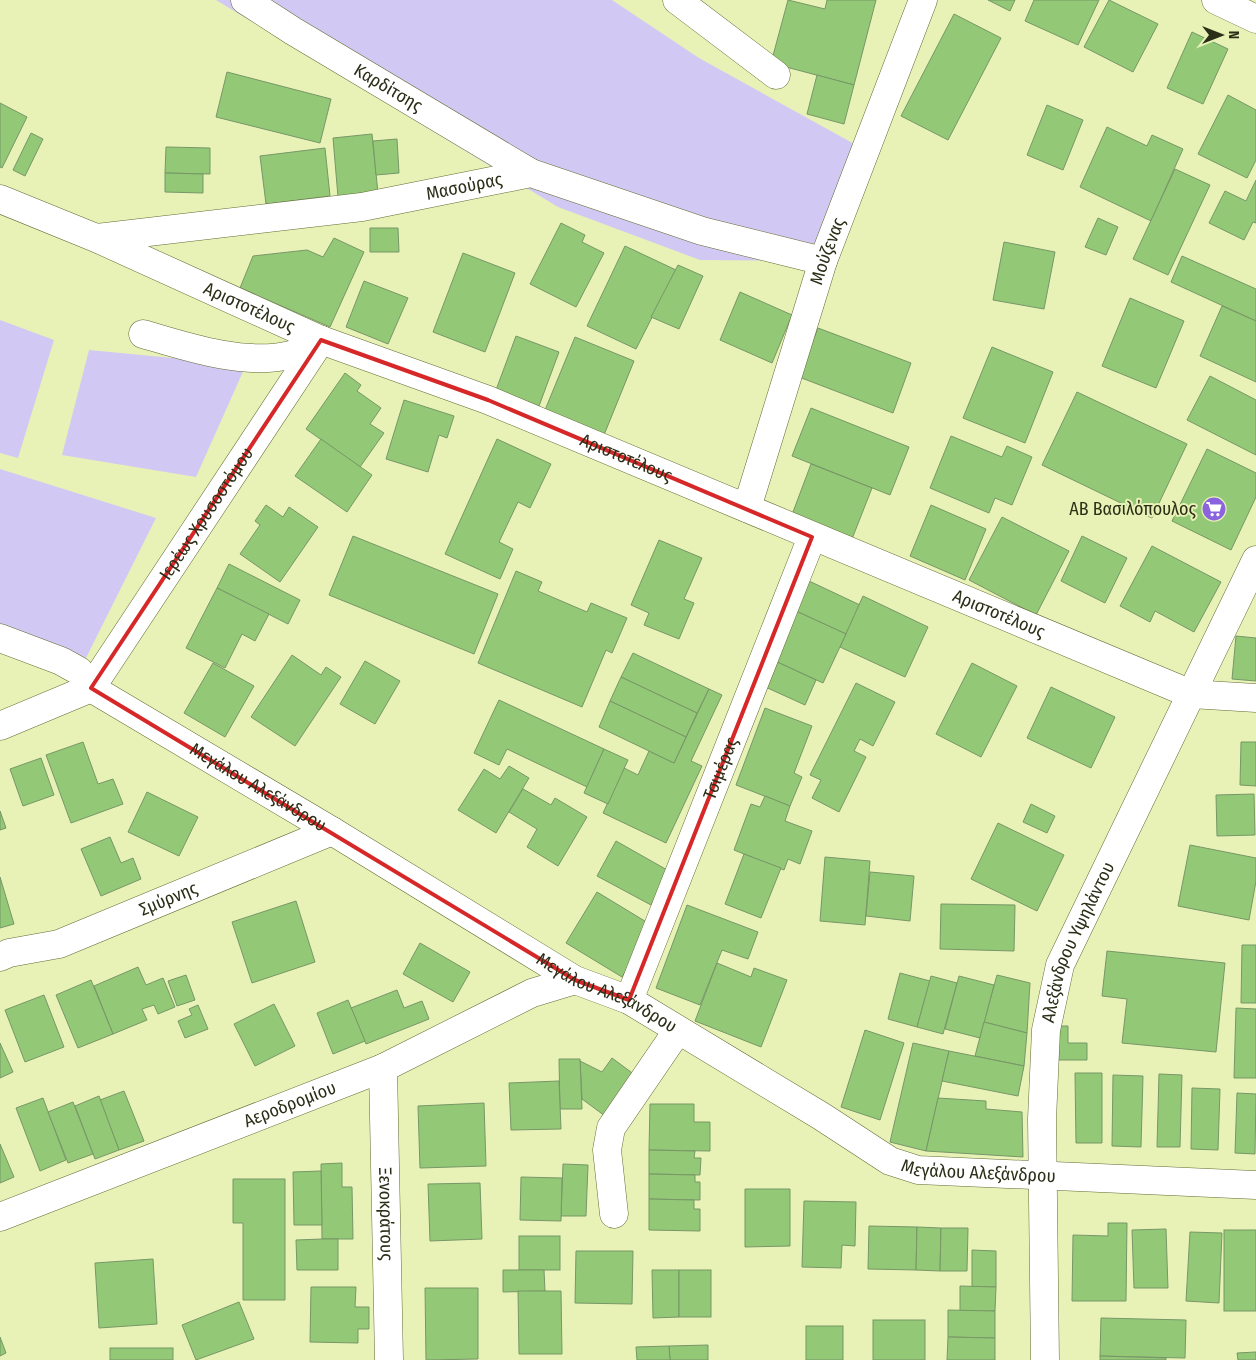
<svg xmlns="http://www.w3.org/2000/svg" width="1256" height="1360" viewBox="0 0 1256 1360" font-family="'Fira Sans Condensed',sans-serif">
<rect width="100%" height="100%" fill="#e8f2b6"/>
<!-- green -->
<g fill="#d2c8f4">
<polygon points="216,0 612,0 699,58 867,151 823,261 700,260 558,207"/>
<polygon points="0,320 54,340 18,458 0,453"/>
<polygon points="89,350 246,365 196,477 62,455"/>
<polygon points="0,469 156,518 86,658 0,625"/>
</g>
<!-- building -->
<g fill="#93c877" stroke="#779767">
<polygon points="788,0 825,9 827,0 876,0 854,85 771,63"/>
<polygon points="988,0 1015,0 1010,11"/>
<polygon points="1034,0 1099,0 1078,45 1025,21"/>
<polygon points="1109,0 1158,24 1133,72 1084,47"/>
<polygon points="954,14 1001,38 948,140 901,116"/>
<polygon points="1192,32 1228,49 1203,104 1167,88"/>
<polygon points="227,72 331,99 320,143 216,117"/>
<polygon points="817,75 854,85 844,124 807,114"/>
<polygon points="1228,95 1256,110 1256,160 1247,178 1198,154"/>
<polygon points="0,103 27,117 2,168 0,167"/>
<polygon points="1047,105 1083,120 1063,170 1027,155"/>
<polygon points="1107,127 1147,146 1152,135 1183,149 1151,221 1080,187"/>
<polygon points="31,133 43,139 25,176 13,170"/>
<polygon points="372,134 378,193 338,197 333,138"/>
<polygon points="397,139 399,173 376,175 373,141"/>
<polygon points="166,147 210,148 210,174 165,173"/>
<polygon points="325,148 330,196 266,204 260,156"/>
<polygon points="1175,169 1210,185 1168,275 1133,259"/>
<polygon points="165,173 203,174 203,193 165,192"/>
<polygon points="1256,180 1256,223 1253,222 1244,240 1209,223 1225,191 1246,201"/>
<polygon points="1098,218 1118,227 1106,255 1085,247"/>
<polygon points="561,223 585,235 582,242 604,253 576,307 530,284"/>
<polygon points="370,228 398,228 399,252 370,252"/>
<polygon points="334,238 364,252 330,327 240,288 253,256 307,250 323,257"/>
<polygon points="1004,242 1055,252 1044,309 993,300"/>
<polygon points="625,246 676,270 636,349 587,326"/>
<polygon points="463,253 515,273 485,352 433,332"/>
<polygon points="1182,256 1256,289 1256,321 1171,282"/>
<polygon points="678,265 703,276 679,329 651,317"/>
<polygon points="364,281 408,298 388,344 346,327"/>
<polygon points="740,292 792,315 772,363 720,340"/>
<polygon points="1130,298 1184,321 1156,388 1102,366"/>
<polygon points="1222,306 1256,321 1256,382 1200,356"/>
<polygon points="818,328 911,363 893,413 799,377"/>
<polygon points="516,336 559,352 539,406 496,390"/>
<polygon points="575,337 634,361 604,435 545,410"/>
<polygon points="992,347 1053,372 1025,443 963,418"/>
<polygon points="345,373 361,385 357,391 381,408 370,424 384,433 360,467 306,429"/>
<polygon points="1210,376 1256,400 1256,455 1187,420"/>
<polygon points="1077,392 1187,444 1152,518 1042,465"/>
<polygon points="404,400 454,416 447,438 439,435 428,472 386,459"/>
<polygon points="811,408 909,447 890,495 792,456"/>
<polygon points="951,436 1002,457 1007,446 1032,457 1012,505 995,498 989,513 930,488"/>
<polygon points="321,439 372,475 347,512 295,476"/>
<polygon points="497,439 551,464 530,508 518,502 499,542 513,549 500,579 445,554"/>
<polygon points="1207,449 1256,473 1256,497 1231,550 1172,521"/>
<polygon points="811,464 872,488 850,544 790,520"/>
<polygon points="266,505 283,517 289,507 318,527 280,582 240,554 260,525 255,521"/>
<polygon points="931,505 986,529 965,580 910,556"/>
<polygon points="1002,517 1069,551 1036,615 969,580"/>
<polygon points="353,536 498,594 474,654 329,595"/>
<polygon points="1082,536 1127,558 1105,603 1061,581"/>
<polygon points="659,540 702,558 684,599 694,603 679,639 644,625 649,613 631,605"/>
<polygon points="1152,546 1221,582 1194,632 1155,611 1150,622 1120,606"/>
<polygon points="229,564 300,600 288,624 217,588"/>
<polygon points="516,571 542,582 538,591 587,612 591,603 627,618 612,653 606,650 582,707 478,663"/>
<polygon points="809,581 860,605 846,634 796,611"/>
<polygon points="217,588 269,614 255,641 242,634 225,668 186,648"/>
<polygon points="863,596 928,627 905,677 840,647"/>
<polygon points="796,611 846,634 823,683 773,660"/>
<polygon points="1236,636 1256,638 1256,681 1232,679"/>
<polygon points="633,653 709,689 697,713 621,677"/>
<polygon points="292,655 321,675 326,667 341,677 295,746 251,717"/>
<polygon points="773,660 816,680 805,705 761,685"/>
<polygon points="365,661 400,681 375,724 340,704"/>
<polygon points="213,663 254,686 225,737 184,713"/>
<polygon points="972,663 1017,686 981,757 936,734"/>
<polygon points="621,677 697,713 686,737 610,701"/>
<polygon points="856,683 895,702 873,746 860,739 854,751 866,757 839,812 812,798 821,780 810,775"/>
<polygon points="1051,687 1115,717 1091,768 1027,738"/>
<polygon points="709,689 722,695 691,761 702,766 666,843 603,813 624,768 638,775 649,751 674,763"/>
<polygon points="499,700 604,749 587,787 507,749 499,765 474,753"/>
<polygon points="610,701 686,737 674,763 599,727"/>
<polygon points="765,708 812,726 794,773 802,777 790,806 736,785"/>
<polygon points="83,742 98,784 113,779 123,804 71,823 46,755"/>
<polygon points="1241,742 1256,742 1256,786 1240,785"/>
<polygon points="604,749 628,760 608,804 584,793"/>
<polygon points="41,758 54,795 23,806 10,769"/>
<polygon points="509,766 529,778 496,833 458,810 484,769 500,779"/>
<polygon points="523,789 551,805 555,798 587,817 558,866 527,847 537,829 509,812"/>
<polygon points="147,792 198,817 179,856 128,832"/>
<polygon points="1254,794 1255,835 1217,836 1216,795"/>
<polygon points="765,796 790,806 785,821 812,831 800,864 788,859 784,870 734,850 751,804 760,807"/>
<polygon points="1031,804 1055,816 1047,833 1023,822"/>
<polygon points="0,811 6,828 0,830"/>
<polygon points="998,823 1064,855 1037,911 971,879"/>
<polygon points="110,837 121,863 133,858 141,879 101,896 81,849"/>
<polygon points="616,841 669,871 651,905 597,876"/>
<polygon points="1190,845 1256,858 1256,881 1249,920 1178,906"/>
<polygon points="744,854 781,868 761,918 725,904"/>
<polygon points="825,857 870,861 865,925 820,921"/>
<polygon points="870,872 914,876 910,921 866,916"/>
<polygon points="0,877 14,924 0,928"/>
<polygon points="597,892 653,926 622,977 566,943"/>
<polygon points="296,901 315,962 252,983 232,922"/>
<polygon points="941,904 1015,905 1014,951 940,949"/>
<polygon points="687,905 758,932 748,959 722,950 700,1005 656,988"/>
<polygon points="420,943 470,972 453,1002 403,974"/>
<polygon points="1242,945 1256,945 1256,1003 1241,1003"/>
<polygon points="1107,951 1225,963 1216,1052 1122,1043 1127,999 1102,996"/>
<polygon points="717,963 751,977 754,968 787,980 761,1047 695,1021"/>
<polygon points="138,967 146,985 163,978 175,1007 158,1014 154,1005 142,1009 147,1020 113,1034 94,986"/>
<polygon points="900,973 930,981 917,1027 888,1019"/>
<polygon points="186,975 195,1000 177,1006 168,981"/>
<polygon points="997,975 1030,983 1027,1033 984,1022"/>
<polygon points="931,976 957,983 943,1034 917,1027"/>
<polygon points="959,976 994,985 980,1038 945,1029"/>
<polygon points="91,980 113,1034 78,1048 56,995"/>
<polygon points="397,990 404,1008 422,1001 429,1019 366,1044 351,1008"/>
<polygon points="44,995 64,1047 25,1062 5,1010"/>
<polygon points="348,1000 365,1041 333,1054 317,1013"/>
<polygon points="274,1004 295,1046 255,1066 234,1024"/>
<polygon points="198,1005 208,1029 185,1038 178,1021 192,1015 189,1009"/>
<polygon points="1236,1008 1256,1009 1256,1078 1234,1078"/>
<polygon points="984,1022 1027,1033 1024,1066 975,1056"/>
<polygon points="1055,1026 1068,1026 1068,1043 1087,1043 1087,1060 1054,1060"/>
<polygon points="865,1030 904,1043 880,1120 841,1107"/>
<polygon points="0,1043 13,1072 0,1078"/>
<polygon points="913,1043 949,1051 926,1151 890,1142"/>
<polygon points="949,1051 1024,1066 1018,1096 942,1081"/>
<polygon points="612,1058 635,1075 605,1116 582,1099 580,1061 602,1072"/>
<polygon points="559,1059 580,1059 582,1109 560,1109"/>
<polygon points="1075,1073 1102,1073 1102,1143 1076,1143"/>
<polygon points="1159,1074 1182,1075 1180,1147 1157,1147"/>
<polygon points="1113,1075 1143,1076 1141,1147 1112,1146"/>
<polygon points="559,1081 561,1129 511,1130 509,1083"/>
<polygon points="1192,1088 1220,1089 1218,1150 1191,1149"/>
<polygon points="124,1091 144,1141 119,1150 100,1100"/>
<polygon points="1237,1093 1256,1094 1255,1154 1235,1153"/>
<polygon points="99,1096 119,1150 95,1159 75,1106"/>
<polygon points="43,1098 66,1160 40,1171 16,1108"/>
<polygon points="938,1098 986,1101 986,1109 1022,1112 1023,1157 926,1151"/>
<polygon points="73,1102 93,1154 68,1163 48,1112"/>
<polygon points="484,1103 486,1166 420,1168 418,1106"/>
<polygon points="650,1104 694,1104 694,1122 710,1122 710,1151 649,1150"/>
<polygon points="0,1144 14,1177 0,1183"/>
<polygon points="649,1150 695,1151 694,1158 701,1158 700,1175 649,1174"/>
<polygon points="342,1163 342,1187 352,1187 353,1239 322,1239 321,1164"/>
<polygon points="563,1164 588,1165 586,1216 561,1216"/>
<polygon points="321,1171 322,1225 294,1225 293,1172"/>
<polygon points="649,1174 695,1175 695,1182 700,1182 700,1200 649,1199"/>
<polygon points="521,1177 562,1178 561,1221 520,1220"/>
<polygon points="233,1179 285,1179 285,1300 243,1300 243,1223 233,1223"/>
<polygon points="480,1183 482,1239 430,1241 428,1184"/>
<polygon points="745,1189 790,1189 790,1246 745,1247"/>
<polygon points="649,1199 694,1200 694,1209 700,1209 700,1231 649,1230"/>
<polygon points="804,1201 856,1202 855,1246 842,1245 841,1268 802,1267"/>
<polygon points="1108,1223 1127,1223 1126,1301 1072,1301 1073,1235 1108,1236"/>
<polygon points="869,1226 917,1227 916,1270 868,1269"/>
<polygon points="917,1227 941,1228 940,1271 916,1270"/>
<polygon points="941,1228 968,1228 967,1271 940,1271"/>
<polygon points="1166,1229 1168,1288 1134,1288 1132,1230"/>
<rect x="1224" y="1230" width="32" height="81"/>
<polygon points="1190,1232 1222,1233 1219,1303 1186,1301"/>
<rect x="519" y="1236" width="41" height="34"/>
<polygon points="322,1239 338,1239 338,1270 297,1270 296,1240"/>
<polygon points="972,1250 996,1251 996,1287 972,1287"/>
<polygon points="576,1251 633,1251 632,1304 575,1303"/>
<polygon points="153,1259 157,1324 99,1328 95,1263"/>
<polygon points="503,1270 544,1270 545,1291 503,1292"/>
<polygon points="652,1270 679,1270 679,1317 653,1318"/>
<rect x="679" y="1270" width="32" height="47"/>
<polygon points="960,1286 996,1287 995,1311 960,1311"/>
<polygon points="311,1287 356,1287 355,1307 369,1307 369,1329 358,1329 358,1343 310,1342"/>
<polygon points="425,1288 478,1288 478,1359 426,1360"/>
<polygon points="518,1291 561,1291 562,1354 519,1354"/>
<polygon points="239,1302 254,1339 196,1360 182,1325"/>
<polygon points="948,1310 995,1311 995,1338 948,1337"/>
<polygon points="1101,1318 1186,1320 1185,1358 1100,1356"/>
<rect x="873" y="1320" width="52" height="40"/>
<rect x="806" y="1326" width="37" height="34"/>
<polygon points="0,1337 6,1353 0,1356"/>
<polygon points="948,1337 995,1338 995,1360 947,1360"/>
<polygon points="708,1345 708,1360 670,1360 669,1346"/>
<polygon points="669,1346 670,1360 637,1360 636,1347"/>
<rect x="110" y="1348" width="63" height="12"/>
<polygon points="1256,1352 1256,1360 1238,1360 1237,1353"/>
<polygon points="1100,1356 1166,1358 1166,1360 1100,1360"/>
</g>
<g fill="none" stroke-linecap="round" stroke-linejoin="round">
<defs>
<g id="minor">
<path id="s1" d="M245,0L293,31L531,173"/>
<polyline points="677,0 776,75"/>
<polyline points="1216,0 1256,19"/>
<path id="s2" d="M0,199L96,238L321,340L488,400L1191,694L1256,698"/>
<path id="s3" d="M97,238L362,207L531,173L702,231L823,261"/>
<path d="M143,334C187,347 244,366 290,355C301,353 312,345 321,340"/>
<path id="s4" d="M747,508L823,261L923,0"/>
<path id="s5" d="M0,638L61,661L79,671L91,688L332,831L575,980L629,1000L821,1116L890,1161L918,1170L1256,1185"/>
<path id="s6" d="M91,688L321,340"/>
<polyline points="0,726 91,688"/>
<path id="s7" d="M0,957L9,953L59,944L332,831"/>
<path id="s8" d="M629,1000L812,537"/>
<path id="s9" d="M383,1068L389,1360"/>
<polyline points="614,1214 607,1150 611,1128 678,1030"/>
<path id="s10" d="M0,1217L383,1068L532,993L575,980"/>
<path id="s11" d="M1045,1360L1042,1119L1046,1030L1060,965L1256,560"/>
</g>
</defs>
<!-- minor casing -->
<use href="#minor" stroke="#646b34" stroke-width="29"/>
<!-- minor -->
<use href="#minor" stroke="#fff" stroke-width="28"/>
</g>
<!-- marked area -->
<path fill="none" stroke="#d62828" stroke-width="4" stroke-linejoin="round" d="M321,340L488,400L812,537L629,1000L575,980L91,688Z"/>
<!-- icons -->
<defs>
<symbol id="supermarket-disc" viewBox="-11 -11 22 22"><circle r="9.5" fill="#8b63de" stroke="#e8f2b6"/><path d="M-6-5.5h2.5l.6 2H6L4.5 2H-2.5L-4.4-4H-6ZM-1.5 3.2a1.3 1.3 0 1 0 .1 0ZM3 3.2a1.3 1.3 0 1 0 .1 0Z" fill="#fff"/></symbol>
</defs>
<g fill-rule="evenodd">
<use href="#supermarket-disc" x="1200" y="495" width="28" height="28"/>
</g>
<g text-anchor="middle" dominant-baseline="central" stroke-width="4" stroke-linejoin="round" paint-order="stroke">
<!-- street labels -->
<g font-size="18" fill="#2b2f17" stroke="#e8f2b6">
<text stroke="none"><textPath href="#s1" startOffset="168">Καρδίτσης</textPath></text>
<text stroke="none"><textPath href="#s3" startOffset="371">Μασούρας</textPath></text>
<text stroke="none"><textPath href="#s4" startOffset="269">Μούζενας</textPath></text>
<text stroke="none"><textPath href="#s2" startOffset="272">Αριστοτέλους</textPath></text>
<text stroke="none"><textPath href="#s2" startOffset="678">Αριστοτέλους</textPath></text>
<text stroke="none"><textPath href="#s6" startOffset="209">Ιερέως Χρυσοστόμου</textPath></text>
<text stroke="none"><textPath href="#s2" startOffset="1082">Αριστοτέλους</textPath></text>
<text stroke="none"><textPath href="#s8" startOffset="249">Τσιμέρας</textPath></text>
<text stroke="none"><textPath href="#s5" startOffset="301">Μεγάλου Αλεξάνδρου</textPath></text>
<text stroke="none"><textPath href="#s7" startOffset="179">Σμύρνης</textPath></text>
<text stroke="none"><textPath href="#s11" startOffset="424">Αλεξάνδρου Υψηλάντου</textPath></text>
<text stroke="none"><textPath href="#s5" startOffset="706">Μεγάλου Αλεξάνδρου</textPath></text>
<text stroke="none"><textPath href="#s10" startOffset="311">Αεροδρομίου</textPath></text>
<text stroke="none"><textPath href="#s5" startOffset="1126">Μεγάλου Αλεξάνδρου</textPath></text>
<text stroke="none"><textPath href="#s9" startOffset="146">Ξενοκράτους</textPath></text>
</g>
<!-- poi labels -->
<g font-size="18" fill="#2b2f17" stroke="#e8f2b6" text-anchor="end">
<text x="1196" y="509">ΑΒ Βασιλόπουλος</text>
</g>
</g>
<!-- north arrow -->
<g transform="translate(1221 35) rotate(90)" stroke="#e8f2b6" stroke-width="4" paint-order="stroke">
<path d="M0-4L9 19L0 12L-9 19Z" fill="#2b2f17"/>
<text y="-8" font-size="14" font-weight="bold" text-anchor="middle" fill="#2b2f17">N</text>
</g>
</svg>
